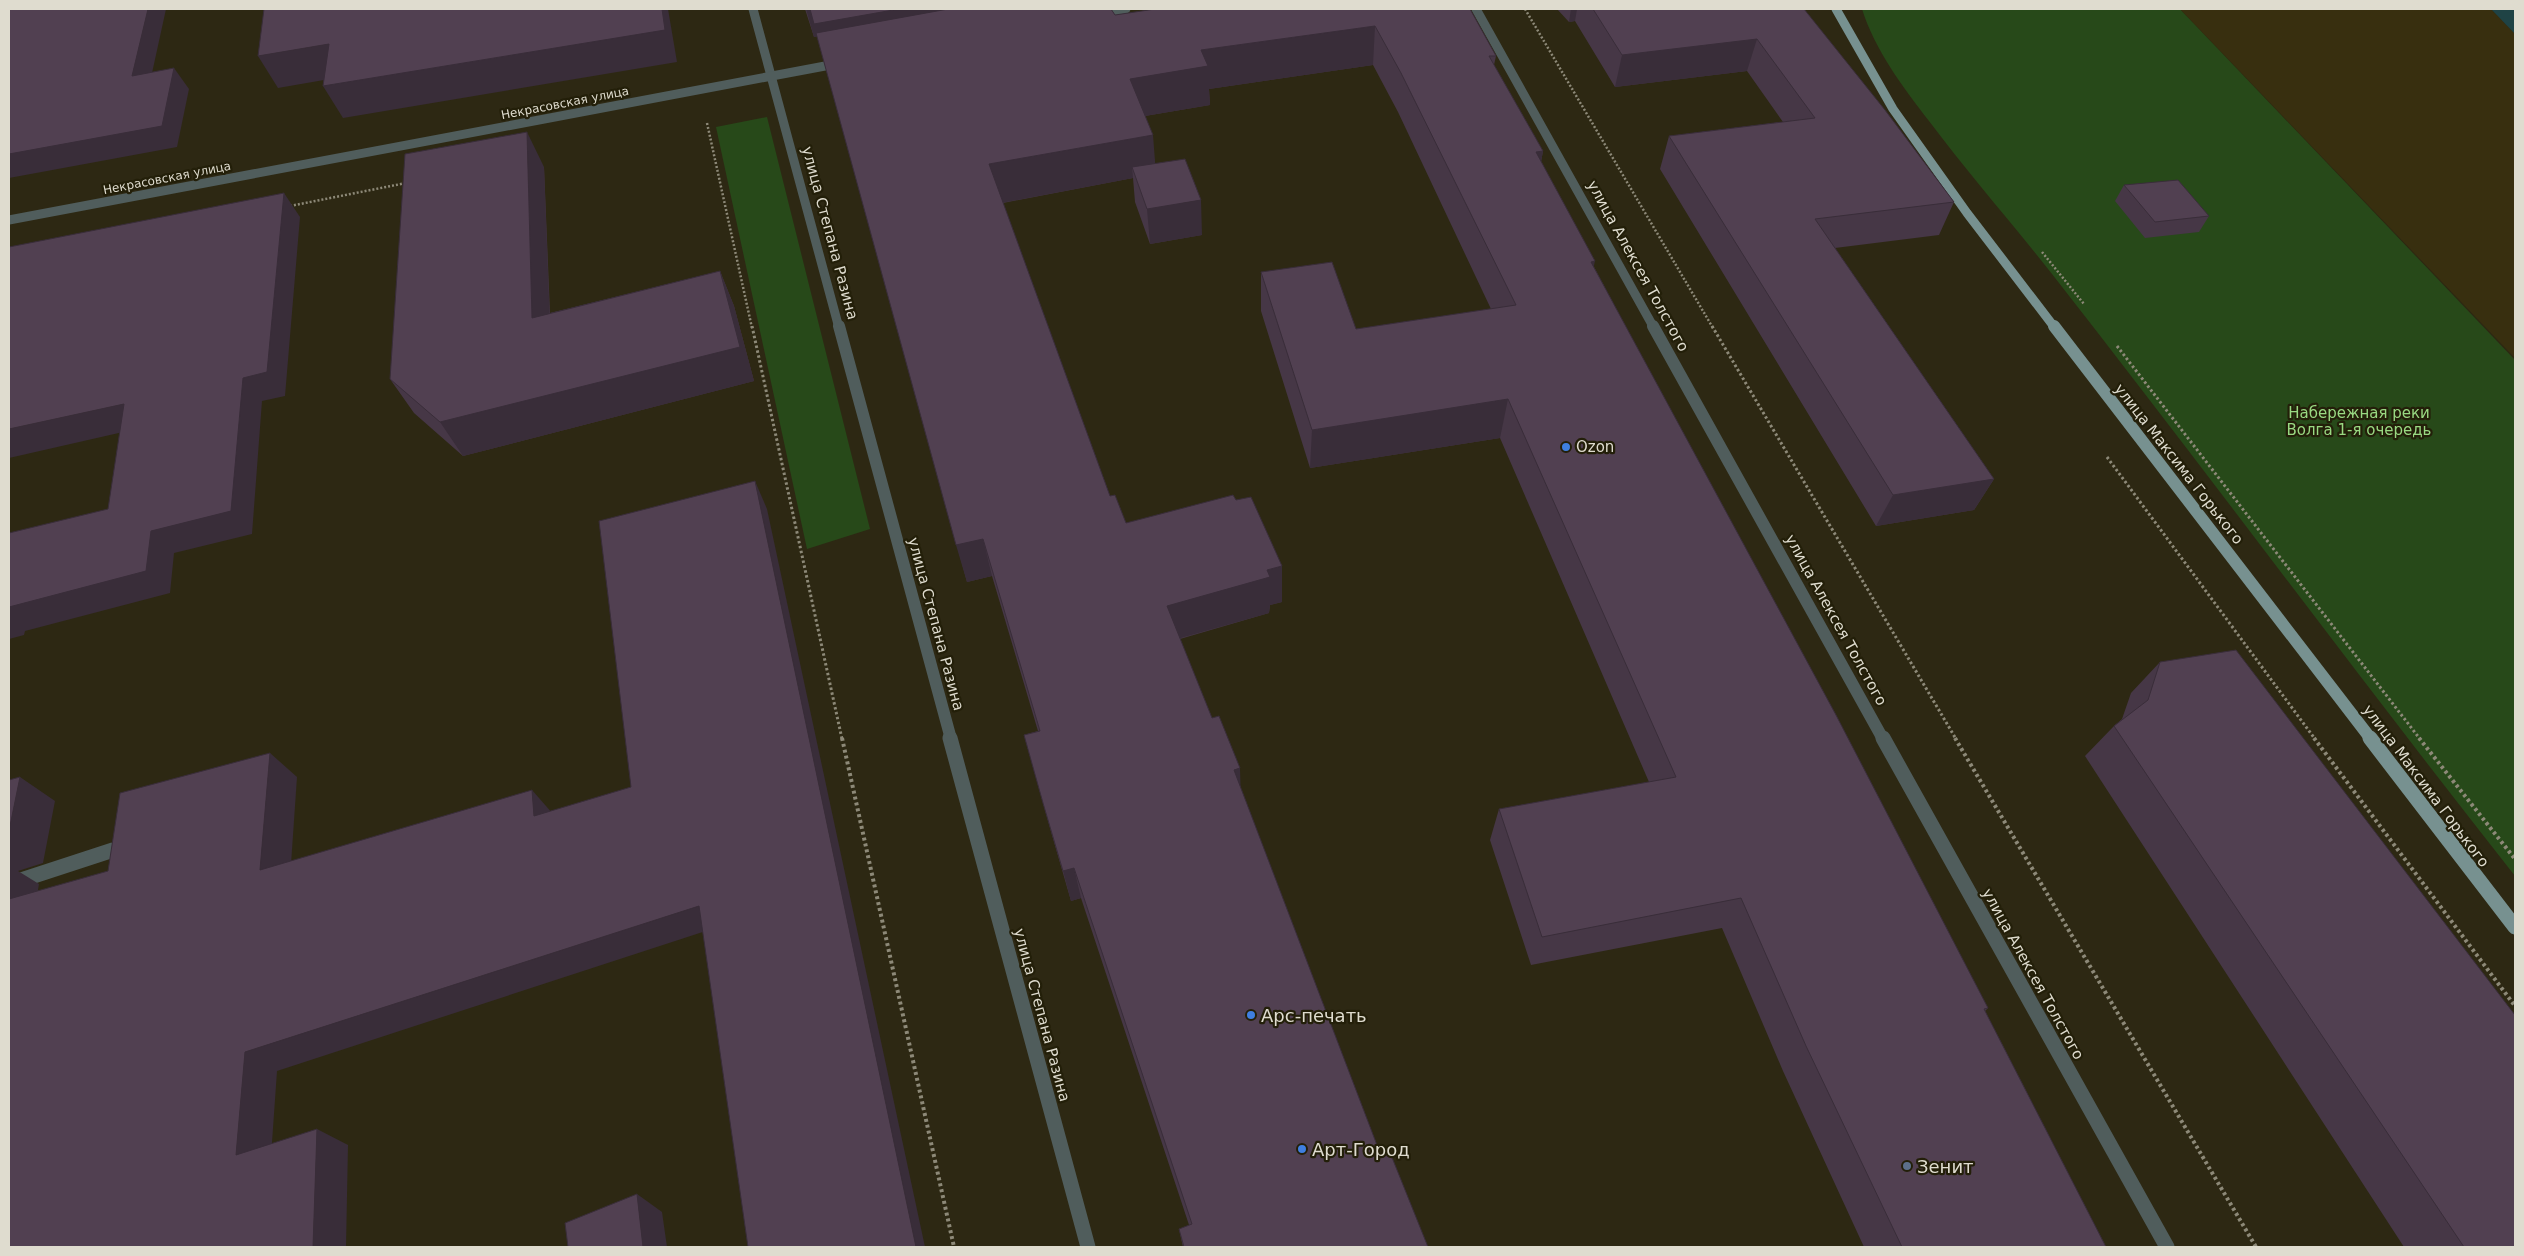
<svg xmlns="http://www.w3.org/2000/svg" width="2524" height="1256" viewBox="0 0 2524 1256" font-family="'DejaVu Sans',sans-serif">
<rect width="100%" height="100%" fill="#2d2813"/>
<!-- green -->
<g fill="#274919">
<path d="M1862,9H2180L2515,360V876C2358,677 2208,473 2052,274C2011,222 1968,173 1929,121C1902,86 1875,50 1862,9Z"/>
<polygon points="767,117 870,529 807,549 716,127"/>
</g>
<!-- sand -->
<polygon fill="#382f0f" points="2180,9 2491,9 2515,34 2515,358"/>
<!-- water -->
<polygon fill="#1f4345" points="2491,9 2515,9 2515,34"/>
<g fill="none" stroke-linecap="round" stroke-linejoin="round">
<!-- path-far2 -->
<g stroke="#8d8978" stroke-width="2.5" stroke-dasharray="2 2" stroke-linecap="butt">
<polyline points="1525,9 1713,328"/>
<polyline points="707,123 752,328"/>
<polyline points="290,206 406,183"/>
<polyline points="2042,252 2084,304"/>
</g>
<!-- path-far1 -->
<g stroke="#8d8978" stroke-width="3" stroke-dasharray="2.5 2.5" stroke-linecap="butt">
<polyline points="752,326 842,739"/>
<polyline points="1712,326 1956,739"/>
<polyline points="2117,346 2420,739"/>
<polyline points="2107,457 2315,739"/>
</g>
<!-- path -->
<g stroke="#8d8978" stroke-width="4" stroke-dasharray="3 3" stroke-linecap="butt">
<polyline points="842,738 954,1247"/>
<polyline points="1955,738 2256,1247"/>
<polyline points="2314,738 2515,1006"/>
<polyline points="2419,738 2515,859"/>
</g>
<!-- minor-far2 -->
<g stroke="#505d5c" stroke-width="9">
<polyline points="753,9 839,328"/>
<polyline points="1476,9 1654,328"/>
<polyline points="1096,14 1126,9"/>
<polyline points="9,220 841,63"/>
</g>
<!-- minor-far1 -->
<g stroke="#505d5c" stroke-width="12">
<polyline points="839,326 951,739"/>
<polyline points="1653,326 1883,739"/>
</g>
<!-- minor -->
<g stroke="#505d5c" stroke-width="15">
<polyline points="950,738 1088,1247"/>
<polyline points="1883,738 2167,1247"/>
<polyline points="9,884 113,850"/>
</g>
<!-- major-far2 -->
<polyline stroke="#779190" stroke-width="9" points="1836,9 1893,109 1967,213 2055,328"/>
<!-- major-far1 -->
<polyline stroke="#779190" stroke-width="12" points="2054,326 2371,739"/>
<!-- major -->
<polyline stroke="#779190" stroke-width="15" points="2370,738 2515,927"/>
</g>
<!-- wall -->
<g fill="#463746">
<polygon points="805,9 1111,9 1115,15 1470,9 1496,56 1494,65 1543,151 1541,162 1594,267 1988,1008 1985,1011 2106,1247 1864,1247 1783,1071 1722,928 1531,965 1490,840 1499,809 1649,782 1500,438 1310,468 1261,311 1261,272 1356,329 1491,309 1398,112 1373,65 1209,89 1210,105 1145,116 1155,163 1202,235 1150,244 1135,202 1133,178 1003,203 1110,496 1126,523 1236,500 1282,566 1282,602 1270,605 1269,613 1180,639 1240,787 1380,1153 1428,1247 1183,1247 1179,1229 1189,1225 1081,898 1071,901 1052,835 1024,735 1038,731 992,576 967,582 817,36 814,37"/>
<polygon points="1557,9 1804,9 1954,202 1939,235 1835,248 1994,479 1974,510 1876,526 1660,169 1669,136 1783,122 1747,71 1615,87 1575,21 1569,22"/>
<polygon points="544,167 550,313 720,271 734,306 754,381 463,456 414,413 390,379"/>
<polygon points="2124,185 2209,216 2199,232 2145,238 2115,201"/>
<polygon points="2160,662 2515,1247 2404,1247 2085,756 2114,726 2122,719 2131,693"/>
</g>
<!-- shaded-wall -->
<g fill="#392d39">
<polygon points="148,9 166,9 147,96 132,76"/>
<polygon points="662,9 668,9 677,62 343,118 323,86"/>
<polygon points="806,9 1092,9 814,37"/>
<polygon points="1571,9 1577,9 1575,21 1569,22"/>
<polygon points="1375,26 1373,65 1209,89 1210,105 1133,118 1130,79 1201,50"/>
<polygon points="1757,39 1747,71 1615,87 1622,55"/>
<polygon points="329,44 347,76 278,88 258,56"/>
<polygon points="174,68 189,89 177,147 9,178 9,154"/>
<polygon points="527,132 544,167 551,352 532,318"/>
<polygon points="1153,135 1156,174 1132,167 1133,178 996,204 989,164"/>
<polygon points="1543,151 1536,190 1536,152"/>
<polygon points="284,193 300,217 285,396 262,401 252,534 174,553 170,593 25,631 24,635 9,639 9,607 151,531 243,378"/>
<polygon points="1201,200 1202,235 1150,244 1147,209"/>
<polygon points="1595,261 1586,301 1591,262"/>
<polygon points="720,271 734,306 754,381 463,456 440,422"/>
<polygon points="1508,399 1500,438 1310,468 1312,430"/>
<polygon points="124,404 145,427 9,458 9,429"/>
<polygon points="1994,479 1974,510 1876,526 1893,495"/>
<polygon points="755,481 767,509 925,1247 916,1247"/>
<polygon points="983,539 992,576 967,582 956,545"/>
<polygon points="1282,566 1282,602 1270,605 1269,613 1170,641 1167,606 1267,570"/>
<polygon points="270,753 297,777 289,893 260,870"/>
<polygon points="1240,768 1241,801 1234,770"/>
<polygon points="20,777 55,801 43,863 18,871 39,884 32,925 9,912 9,831"/>
<polygon points="532,790 553,814 534,816"/>
<polygon points="1074,868 1081,898 1071,901 1063,871"/>
<polygon points="699,906 715,928 277,1071 270,1171 236,1155 245,1052"/>
<polygon points="317,1129 348,1145 346,1247 313,1247"/>
<polygon points="637,1194 662,1212 667,1247 643,1247"/>
</g>
<!-- building -->
<g fill="#514051" stroke="#392d39">
<polygon points="9,9 148,9 132,76 174,68 162,126 9,154"/>
<polygon points="264,9 662,9 665,30 323,86 329,44 258,56"/>
<polygon points="810,9 899,9 814,24"/>
<polygon points="948,9 1111,9 1115,15 1155,9 1470,9 1496,56 1489,56 1543,151 1536,152 1595,261 1591,262 1836,715 1988,1008 1984,1009 2106,1247 1902,1247 1806,1046 1741,898 1542,937 1499,809 1676,777 1508,399 1312,430 1261,272 1332,262 1356,329 1516,305 1401,73 1375,26 1201,50 1208,66 1130,79 1153,135 989,164 1110,496 1115,495 1126,523 1233,495 1236,500 1251,497 1282,566 1267,570 1270,577 1167,606 1212,718 1219,716 1240,768 1234,770 1380,1153 1389,1150 1428,1247 1184,1247 1179,1229 1192,1224 1074,868 1063,871 1043,803 1024,735 1040,731 983,539 956,545 816,33"/>
<polygon points="1593,9 1804,9 1885,110 1954,202 1815,219 1994,479 1893,495 1669,136 1815,118 1757,39 1622,55"/>
<polygon points="527,132 532,318 720,271 740,347 440,422 390,379 405,154"/>
<polygon points="1185,159 1201,200 1147,209 1132,167"/>
<polygon points="2178,180 2209,216 2155,222 2124,185"/>
<polygon points="284,193 267,372 243,378 231,511 151,531 146,571 9,607 9,533 108,509 124,404 9,429 9,247"/>
<polygon points="755,481 916,1247 748,1247 699,906 245,1052 236,1155 317,1129 313,1247 9,1247 9,899 108,871 120,793 270,753 260,870 532,790 534,816 631,787 599,521"/>
<polygon points="2236,650 2515,1015 2515,1247 2464,1247 2114,726 2148,700 2160,662"/>
<polygon points="20,777 9,831 9,780"/>
<polygon points="637,1194 643,1247 568,1247 565,1223"/>
</g>
<!-- markers -->
<g fill="#3f7fe0" stroke="#231f09" stroke-width="2">
<circle cx="1566" cy="447" r="5"/>
<circle cx="1251" cy="1015" r="5"/>
<circle cx="1302" cy="1149" r="5"/>
</g>
<circle fill="#5c6f8a" stroke="#231f09" stroke-width="2" cx="1907" cy="1166" r="5"/>
<g text-anchor="middle" dominant-baseline="central" stroke-width="4.5" stroke-linejoin="round" paint-order="stroke">
<!-- far-street labels -->
<g font-size="12" fill="#dfdccf" stroke="#231f09">
<text transform="translate(565 103) rotate(-11)">Некрасовская улица</text>
<text transform="translate(167 178) rotate(-11)">Некрасовская улица</text>
</g>
<!-- street labels -->
<g font-size="15" fill="#dfdccf" stroke="#231f09">
<text transform="translate(830 233) rotate(75)">улица Степана Разина</text>
<text transform="translate(1638 266) rotate(61)">улица Алексея Толстого</text>
<text transform="translate(2179 464) rotate(52)">улица Максима Горького</text>
<text transform="translate(1836 620) rotate(61)">улица Алексея Толстого</text>
<text transform="translate(936 624) rotate(75)">улица Степана Разина</text>
<text transform="translate(2426 786) rotate(53)">улица Максима Горького</text>
<text transform="translate(2033 974) rotate(61)">улица Алексея Толстого</text>
<text transform="translate(1042 1015) rotate(75)">улица Степана Разина</text>
</g>
<!-- park labels -->
<g font-size="15" fill="#99d982" stroke="#231f09">
<text x="2359" y="413">Набережная реки<tspan x="2359" dy="17">Волга 1-я очередь</tspan></text>
</g>
<!-- poi labels -->
<g font-size="15" fill="#dfdccf" stroke="#231f09" text-anchor="start">
<text x="1576" y="447">Ozon</text>
</g>
<!-- near-poi labels -->
<g font-size="18" fill="#dfdccf" stroke="#231f09" text-anchor="start">
<text x="1261" y="1015">Арс-печать</text>
<text x="1312" y="1149">Арт-Город</text>
<text x="1917" y="1166">Зенит</text>
</g>
</g>
<!-- border -->
<rect width="2524" height="1256" fill="none" stroke="#dfdccf" stroke-width="20"/>
</svg>
